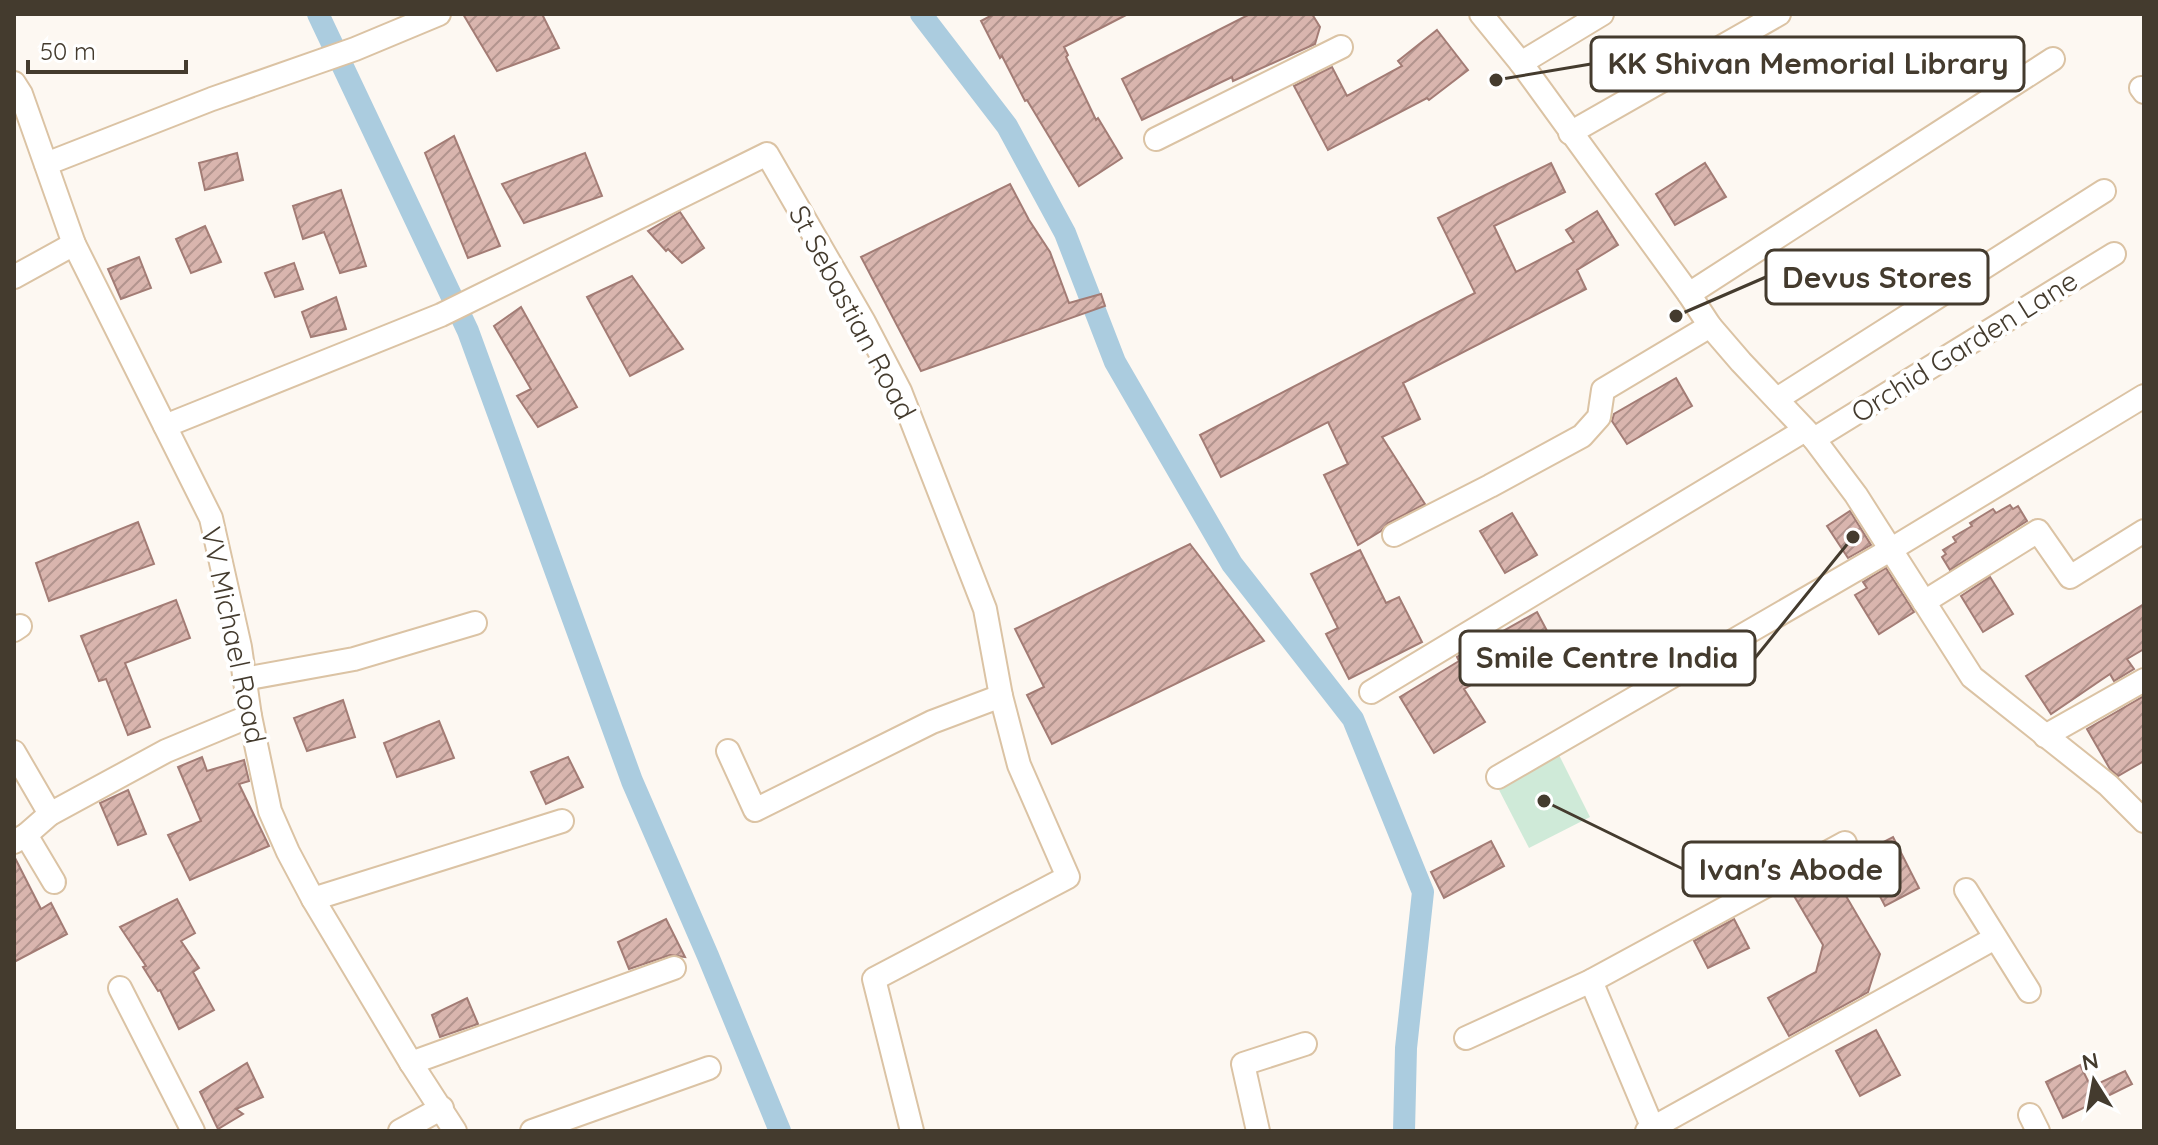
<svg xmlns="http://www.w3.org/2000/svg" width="2158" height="1145" viewBox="0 0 2158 1145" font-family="Quicksand,sans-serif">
<defs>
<pattern id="building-hatch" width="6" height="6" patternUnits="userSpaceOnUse" patternTransform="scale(2)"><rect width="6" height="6" fill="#d9b5ae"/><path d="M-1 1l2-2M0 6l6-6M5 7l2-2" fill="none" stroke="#b2948e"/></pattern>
</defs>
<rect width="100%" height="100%" fill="#fdf8f2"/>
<!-- garden -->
<polygon fill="#cfead8" points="1559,755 1590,817 1529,848 1497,786"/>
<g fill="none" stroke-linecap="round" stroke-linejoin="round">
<!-- canal -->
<g stroke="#abccdf" stroke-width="22">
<polyline points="318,14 468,331 632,781 708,956 780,1131"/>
<polyline points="921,14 1007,126 1065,233 1115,362 1232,564 1353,719 1423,892 1406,1048 1404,1131"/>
</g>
</g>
<!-- building -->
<g fill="url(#building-hatch)" stroke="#a37c75" stroke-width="2">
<polygon points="463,14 542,14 559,48 497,71"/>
<polygon points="994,14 1128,14 1064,47 1068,55 1066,57 1096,120 1098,118 1122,158 1079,186 1027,100 1025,101 1002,56 1000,58 981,21"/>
<polygon points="1250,14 1312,14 1320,27 1315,44 1233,81 1232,77 1142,120 1122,79"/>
<polygon points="1437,30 1468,70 1429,100 1427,98 1328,150 1294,86 1332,67 1347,96 1402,66 1398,61"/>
<polygon points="454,136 500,246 468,258 425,153"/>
<polygon points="237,153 243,180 205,190 199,163"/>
<polygon points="585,153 602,196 524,223 502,184"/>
<polygon points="1551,163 1565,192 1494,226 1516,272 1574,242 1566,230 1597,211 1618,245 1577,270 1586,289 1403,383 1420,419 1382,437 1425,504 1388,523 1381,531 1358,545 1324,475 1348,464 1328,422 1221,477 1200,435 1475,293 1438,218"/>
<polygon points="1705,163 1726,197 1675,225 1656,194"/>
<polygon points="1010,184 1029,220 1050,252 1069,303 1101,294 1105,306 921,371 861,257"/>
<polygon points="341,190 366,266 340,273 324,232 303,239 293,206"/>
<polygon points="680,212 704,248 682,263 668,249 666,251 648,231"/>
<polygon points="205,226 221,262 191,273 176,239"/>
<polygon points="139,257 151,288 121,299 108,269"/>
<polygon points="294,263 303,289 275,297 265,273"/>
<polygon points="632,276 683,349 630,376 587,297"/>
<polygon points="336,297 346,329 311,337 302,312"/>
<polygon points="521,307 577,407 538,427 517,396 531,389 494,326"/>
<polygon points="1676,378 1692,406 1627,444 1612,421 1614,414"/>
<polygon points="2010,505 2013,509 2018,506 2027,521 1950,570 1942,557 1946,554 1943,550 1956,542 1953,537 1972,526 1970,523 1993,509 1996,513"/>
<polygon points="1850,511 1871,545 1848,558 1827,526"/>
<polygon points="1512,513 1537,555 1505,573 1480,531"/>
<polygon points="138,522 154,564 49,601 36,563"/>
<polygon points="1190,544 1264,641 1052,744 1027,695 1044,687 1015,629"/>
<polygon points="1360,550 1386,603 1399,597 1422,642 1349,679 1326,634 1338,628 1311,574"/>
<polygon points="1886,568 1914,612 1879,634 1855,595 1867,588 1863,582"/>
<polygon points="1990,577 2013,614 1983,632 1961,596"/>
<polygon points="176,600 190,638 125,663 150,727 128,735 106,679 99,681 81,636"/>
<polygon points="2144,604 2144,649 2127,659 2134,669 2114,681 2110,674 2051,714 2026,676"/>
<polygon points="1537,612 1562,659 1517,684 1507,665 1464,689 1485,722 1434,753 1400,697 1459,661 1457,657"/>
<polygon points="2144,696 2144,761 2118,776 2110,769 2087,729"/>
<polygon points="343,700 355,737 307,751 294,718"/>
<polygon points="439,721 454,758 397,777 384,743"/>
<polygon points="202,757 207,771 244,760 249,781 239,784 269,846 190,880 168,835 201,821 178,767"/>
<polygon points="568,757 583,787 546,804 531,772"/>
<polygon points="128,790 146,834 118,845 100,803"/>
<polygon points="1893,837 1919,888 1885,906 1865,868 1879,861 1872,848"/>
<polygon points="1491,841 1504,866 1444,898 1431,872"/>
<polygon points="14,856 41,909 51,903 67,934 14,962"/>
<polygon points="1829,867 1880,954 1868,992 1789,1036 1768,998 1816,972 1823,945 1790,889"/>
<polygon points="177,899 195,933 181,941 199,968 193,972 214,1010 179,1029 160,990 158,991 143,967 146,966 120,927"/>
<polygon points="666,919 685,957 670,955 629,969 618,942"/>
<polygon points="1734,919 1749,948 1708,968 1694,941"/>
<polygon points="467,998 478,1024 440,1037 432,1015"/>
<polygon points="1876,1030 1900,1075 1860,1096 1836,1051"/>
<polygon points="247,1063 263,1097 236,1109 243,1114 218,1129 200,1092"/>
<polygon points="2080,1065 2091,1087 2125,1071 2132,1084 2063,1118 2046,1082"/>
</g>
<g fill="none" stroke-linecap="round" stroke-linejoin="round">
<defs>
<g id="minor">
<polyline points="1481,14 1521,63 1689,294 1710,326 1741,362 1814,439 1856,495 1972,677 2108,785 2144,821"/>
<polyline points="1521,63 1602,14"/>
<polyline points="14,83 21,94 74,244 211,518 240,647 250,716 270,811 288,852 313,899 411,1063 455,1131"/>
<polyline points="2141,88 2144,92"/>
<polyline points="1570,133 1779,14"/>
<polyline points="1156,139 1341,47"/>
<polyline points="46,164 212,99 355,49 439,14"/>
<polyline points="14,277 74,244"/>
<polyline points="1689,294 2053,59"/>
<polyline points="1777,399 2104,191"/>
<polyline points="165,426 441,315 767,154 864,322 900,391 985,609 1001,696 1019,765 1068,877 874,979 912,1131"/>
<polyline points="1814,439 2114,254"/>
<polyline points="1394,535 1490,486 1582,436 1599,417 1603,390 1710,326"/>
<polyline points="1924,602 2038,531 2070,577 2144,531"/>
<polyline points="14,630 20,626"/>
<polyline points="244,679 354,659 475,623"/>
<polyline points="1371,692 1805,430"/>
<polyline points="2045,736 2144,680"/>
<polyline points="728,751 755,810 932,722 1001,696"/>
<polyline points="14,752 50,814"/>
<polyline points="1498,777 1890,550 2144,396"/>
<polyline points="26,835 54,882"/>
<polyline points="14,842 26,835 50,814 166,751 250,716"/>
<polyline points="1966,890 2029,991"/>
<polyline points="313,899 562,821"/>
<polyline points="1591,981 1654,1131"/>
<polyline points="120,988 193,1131"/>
<polyline points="1466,1038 1591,981 1845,843"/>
<polyline points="411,1063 674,968"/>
<polyline points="2030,1115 2038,1131"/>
<polyline points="400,1131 442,1108"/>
<polyline points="532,1131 709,1068"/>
<polyline points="1258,1131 1243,1064 1305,1044"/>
<polyline points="1647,1131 1995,938"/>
</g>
</defs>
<!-- minor casing -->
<use href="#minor" stroke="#dbc3a4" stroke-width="26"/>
<!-- minor -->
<use href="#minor" stroke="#fff" stroke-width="22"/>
</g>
<g text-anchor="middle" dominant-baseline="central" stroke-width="8" stroke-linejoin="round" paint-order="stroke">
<!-- street labels -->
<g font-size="28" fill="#443b2e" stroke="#fff">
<text transform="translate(853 312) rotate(62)">St Sebastian Road</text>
<text transform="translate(1964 346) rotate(-32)">Orchid Garden Lane</text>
<text transform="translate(234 635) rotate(78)">VV Michael Road</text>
</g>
</g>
<!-- callouts -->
<path fill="none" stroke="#443b2e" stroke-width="3" d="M1496 80L1591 64M1676 316L1766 277M1853 537L1755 658M1544 801L1683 869"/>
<g fill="#443b2e" stroke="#fff" stroke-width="3">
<circle cx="1496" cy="80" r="8"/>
<circle cx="1676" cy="316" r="8"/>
<circle cx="1853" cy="537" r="8"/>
<circle cx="1544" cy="801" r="8"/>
</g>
<g fill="#fff" stroke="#443b2e" stroke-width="3">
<rect x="1591" y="37" width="433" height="54" rx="8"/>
<rect x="1766" y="250" width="222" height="54" rx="8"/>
<rect x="1460" y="631" width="295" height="54" rx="8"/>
<rect x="1683" y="842" width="217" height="54" rx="8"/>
</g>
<g font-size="30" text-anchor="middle" font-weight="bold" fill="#443b2e">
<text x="1808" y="74">KK Shivan Memorial Library</text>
<text x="1877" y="288">Devus Stores</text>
<text x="1607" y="668">Smile Centre India</text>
<text x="1791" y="880">Ivan's Abode</text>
</g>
<!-- border -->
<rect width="2158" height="1145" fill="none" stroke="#443b2e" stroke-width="32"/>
<!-- north arrow -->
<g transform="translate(2094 1081) rotate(349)" stroke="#ffffff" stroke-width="6" paint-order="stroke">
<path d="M0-6L14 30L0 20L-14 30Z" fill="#443b2e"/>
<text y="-12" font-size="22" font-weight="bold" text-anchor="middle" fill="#443b2e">N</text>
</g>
<!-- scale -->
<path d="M28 60v12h158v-12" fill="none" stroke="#443b2e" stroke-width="4"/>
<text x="40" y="60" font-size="24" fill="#443b2e" stroke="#ffffff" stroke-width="6" paint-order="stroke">50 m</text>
</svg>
